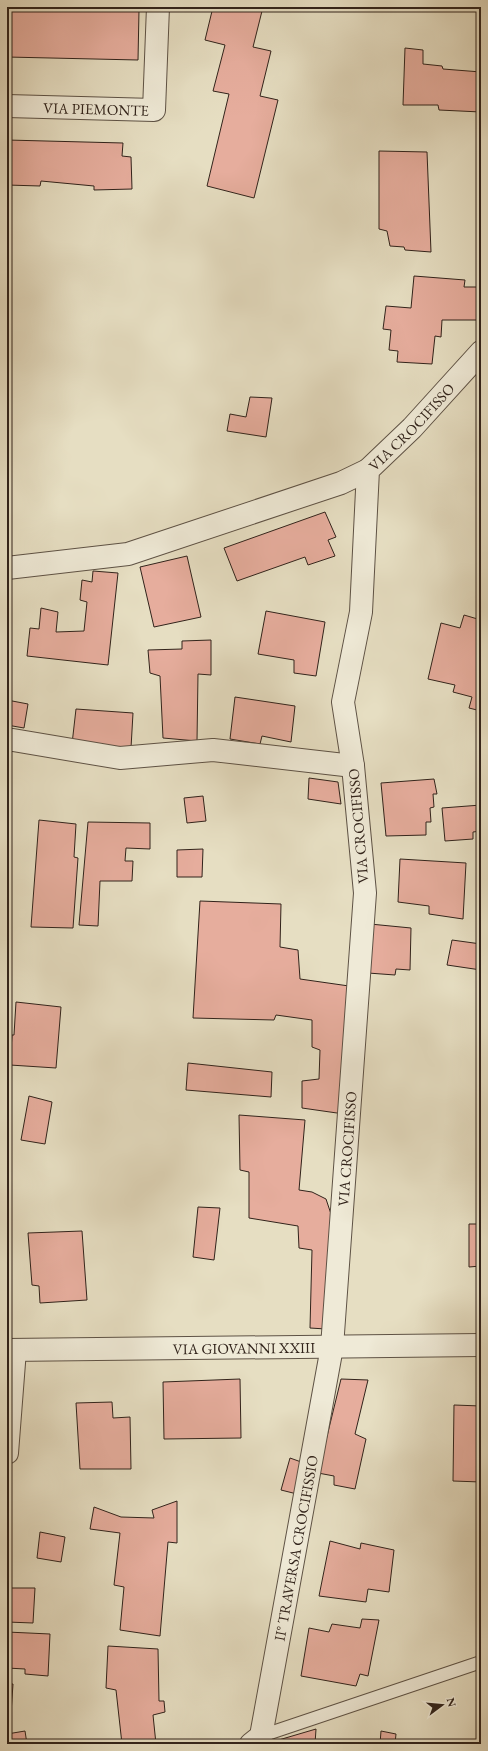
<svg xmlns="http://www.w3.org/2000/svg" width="488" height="1751" viewBox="0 0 488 1751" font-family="'EB Garamond',serif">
<rect width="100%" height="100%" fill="#e6dec2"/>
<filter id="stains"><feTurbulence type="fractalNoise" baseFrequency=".005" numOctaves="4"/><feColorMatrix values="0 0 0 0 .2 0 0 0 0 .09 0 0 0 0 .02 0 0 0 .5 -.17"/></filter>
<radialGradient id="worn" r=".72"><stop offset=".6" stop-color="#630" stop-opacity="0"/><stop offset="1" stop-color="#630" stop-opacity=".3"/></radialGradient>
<!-- building -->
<g fill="#e6ad9d" stroke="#31231b">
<polygon points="7,7 139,10 138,60 7,57"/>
<polygon points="213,7 263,7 253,47 271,51 260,96 278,100 254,198 207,186 229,94 213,91 225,45 205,40"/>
<polygon points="405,48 423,50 423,64 442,66 443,69 481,72 481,112 439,110 438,105 403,105"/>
<polygon points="7,140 123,143 122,156 131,157 132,189 94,190 94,186 41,181 40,186 7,185"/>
<polygon points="379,151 427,152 431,252 405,250 404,247 390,246 387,231 379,229"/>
<polygon points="414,276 465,280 464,287 481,287 481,320 442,320 441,337 435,336 432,364 397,362 398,351 389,350 391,330 383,329 386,306 411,308"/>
<polygon points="250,397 272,398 266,437 227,431 230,414 246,417"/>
<polygon points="325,512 336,537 328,540 335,556 308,565 305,557 237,581 224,548"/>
<polygon points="187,556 201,617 154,627 140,567"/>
<polygon points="93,571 118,573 108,665 27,656 30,628 39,629 41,608 58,612 56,632 84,631 87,602 80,600 82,580 92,582"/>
<polygon points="266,611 325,622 316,676 294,673 294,660 258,654"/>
<polygon points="464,615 481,620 481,711 469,708 472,697 453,692 455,685 428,679 441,623 460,628"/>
<polygon points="211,640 211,675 198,674 197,741 163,738 160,676 150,673 148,650 182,649 182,641"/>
<polygon points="235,697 295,706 291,742 262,736 260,744 230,739"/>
<polygon points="7,700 28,704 24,728 7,725"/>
<polygon points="76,709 133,713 131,748 72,744"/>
<polygon points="309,778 338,782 341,804 308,799"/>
<polygon points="434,779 437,794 433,794 434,807 430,808 431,822 426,822 426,835 386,836 381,783"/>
<polygon points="203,796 206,821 187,823 184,798"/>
<polygon points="481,805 481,831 473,832 473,839 445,841 442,808"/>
<polygon points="39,820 76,824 74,857 78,858 73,928 31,927"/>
<polygon points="88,822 150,823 150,849 126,848 125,861 133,861 132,881 100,881 98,926 79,925"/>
<polygon points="203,849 202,877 177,877 177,850"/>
<polygon points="400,859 466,863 463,919 429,914 429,906 398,902"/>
<polygon points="200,901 281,904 280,947 298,950 300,979 349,986 344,1114 302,1108 302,1081 319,1079 320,1050 312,1047 312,1020 276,1015 274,1020 193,1018"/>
<polygon points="370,924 411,928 410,970 396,969 395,975 368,973"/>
<polygon points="452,940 481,944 481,970 447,965"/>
<polygon points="16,1002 61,1007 56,1068 10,1065 12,1035 14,1035"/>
<polygon points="188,1063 272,1072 271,1097 186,1090"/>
<polygon points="29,1096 52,1102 45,1144 21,1140"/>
<polygon points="239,1115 305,1120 299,1190 312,1192 326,1199 332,1217 326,1329 310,1328 312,1250 299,1248 298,1226 249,1218 249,1172 240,1170"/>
<polygon points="198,1207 220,1208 214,1260 193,1257"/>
<polygon points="469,1224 481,1224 481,1266 469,1267"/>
<polygon points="82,1231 87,1300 40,1303 39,1286 32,1285 28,1233"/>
<polygon points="240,1379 241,1438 164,1439 163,1382"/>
<polygon points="341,1379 368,1380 355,1434 366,1439 355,1489 334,1485 334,1476 318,1473"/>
<polygon points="112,1402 113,1418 130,1417 131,1469 80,1469 76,1403"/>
<polygon points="454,1405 481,1406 481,1482 453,1481"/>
<polygon points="290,1458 304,1463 297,1494 281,1490"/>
<polygon points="177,1501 177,1543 168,1542 160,1636 120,1630 124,1587 114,1585 120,1533 90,1529 94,1507 121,1517 154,1518 152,1510"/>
<polygon points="40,1532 65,1537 61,1562 37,1558"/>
<polygon points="330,1541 360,1549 361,1543 394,1550 389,1592 368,1589 366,1602 319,1596"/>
<polygon points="7,1588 35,1588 33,1623 7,1622"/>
<polygon points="362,1619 379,1620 368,1676 360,1674 356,1686 301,1676 309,1628 329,1632 332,1624 360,1628"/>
<polygon points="7,1632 50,1634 48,1676 25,1674 25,1669 7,1668"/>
<polygon points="108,1646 158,1649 159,1701 164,1701 165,1712 153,1715 156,1744 122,1744 116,1690 106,1688"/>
<polygon points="7,1684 13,1684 11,1713 7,1713"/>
<polygon points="316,1729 315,1744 265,1744"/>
<polygon points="25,1731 27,1744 7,1744 7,1734"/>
<polygon points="381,1731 396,1734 395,1744 380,1744"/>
</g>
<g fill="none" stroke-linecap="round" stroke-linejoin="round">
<defs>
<polyline id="service" points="261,1736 481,1662"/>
<g id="minor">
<path id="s1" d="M7,106L154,110L158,7"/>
<polyline points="7,568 128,554 341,483 368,470"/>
<polyline points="13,740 120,758 213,750 353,766"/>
<path id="s2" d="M7,1350L481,1345"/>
<polyline points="7,1453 15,1350"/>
<path id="s3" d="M251,1744L261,1736L332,1347L365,893L353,766L343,702L361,612L368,470L412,428L481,352"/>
</g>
</defs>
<!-- service casing -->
<use href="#service" stroke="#5e5245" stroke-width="14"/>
<!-- minor casing -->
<use href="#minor" stroke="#5e5245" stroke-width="24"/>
<!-- service -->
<use href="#service" stroke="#efead7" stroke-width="12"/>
<!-- minor -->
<use href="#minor" stroke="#efead7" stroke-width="22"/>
</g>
<g text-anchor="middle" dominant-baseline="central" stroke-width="3" stroke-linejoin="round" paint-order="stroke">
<!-- street labels -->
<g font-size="15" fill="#31231b" stroke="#efead7">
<text stroke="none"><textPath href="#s1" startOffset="89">VIA PIEMONTE</textPath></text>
<text stroke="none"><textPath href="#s3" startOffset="1351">VIA CROCIFISSO</textPath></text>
<text transform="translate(358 826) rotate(-95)">VIA CROCIFISSO</text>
<text stroke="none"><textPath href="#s3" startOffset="607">VIA CROCIFISSO</textPath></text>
<text stroke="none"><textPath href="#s2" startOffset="237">VIA GIOVANNI XXIII</textPath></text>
<text stroke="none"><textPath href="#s3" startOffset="204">II° TRAVERSA CROCIFISSIO</textPath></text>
</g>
</g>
<!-- margin -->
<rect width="488" height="1751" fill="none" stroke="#e6dec2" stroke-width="24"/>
<rect x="8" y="8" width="472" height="1735" fill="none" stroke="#31231b" stroke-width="2"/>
<rect x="12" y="12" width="464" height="1727" fill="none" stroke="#31231b"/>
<!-- north arrow -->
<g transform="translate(442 1705) rotate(74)" stroke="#efead7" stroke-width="3" paint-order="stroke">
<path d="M0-3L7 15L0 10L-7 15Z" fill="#31231b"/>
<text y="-6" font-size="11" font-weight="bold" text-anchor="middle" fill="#31231b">N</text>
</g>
<rect width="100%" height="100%" filter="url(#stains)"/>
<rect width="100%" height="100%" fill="url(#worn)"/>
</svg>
